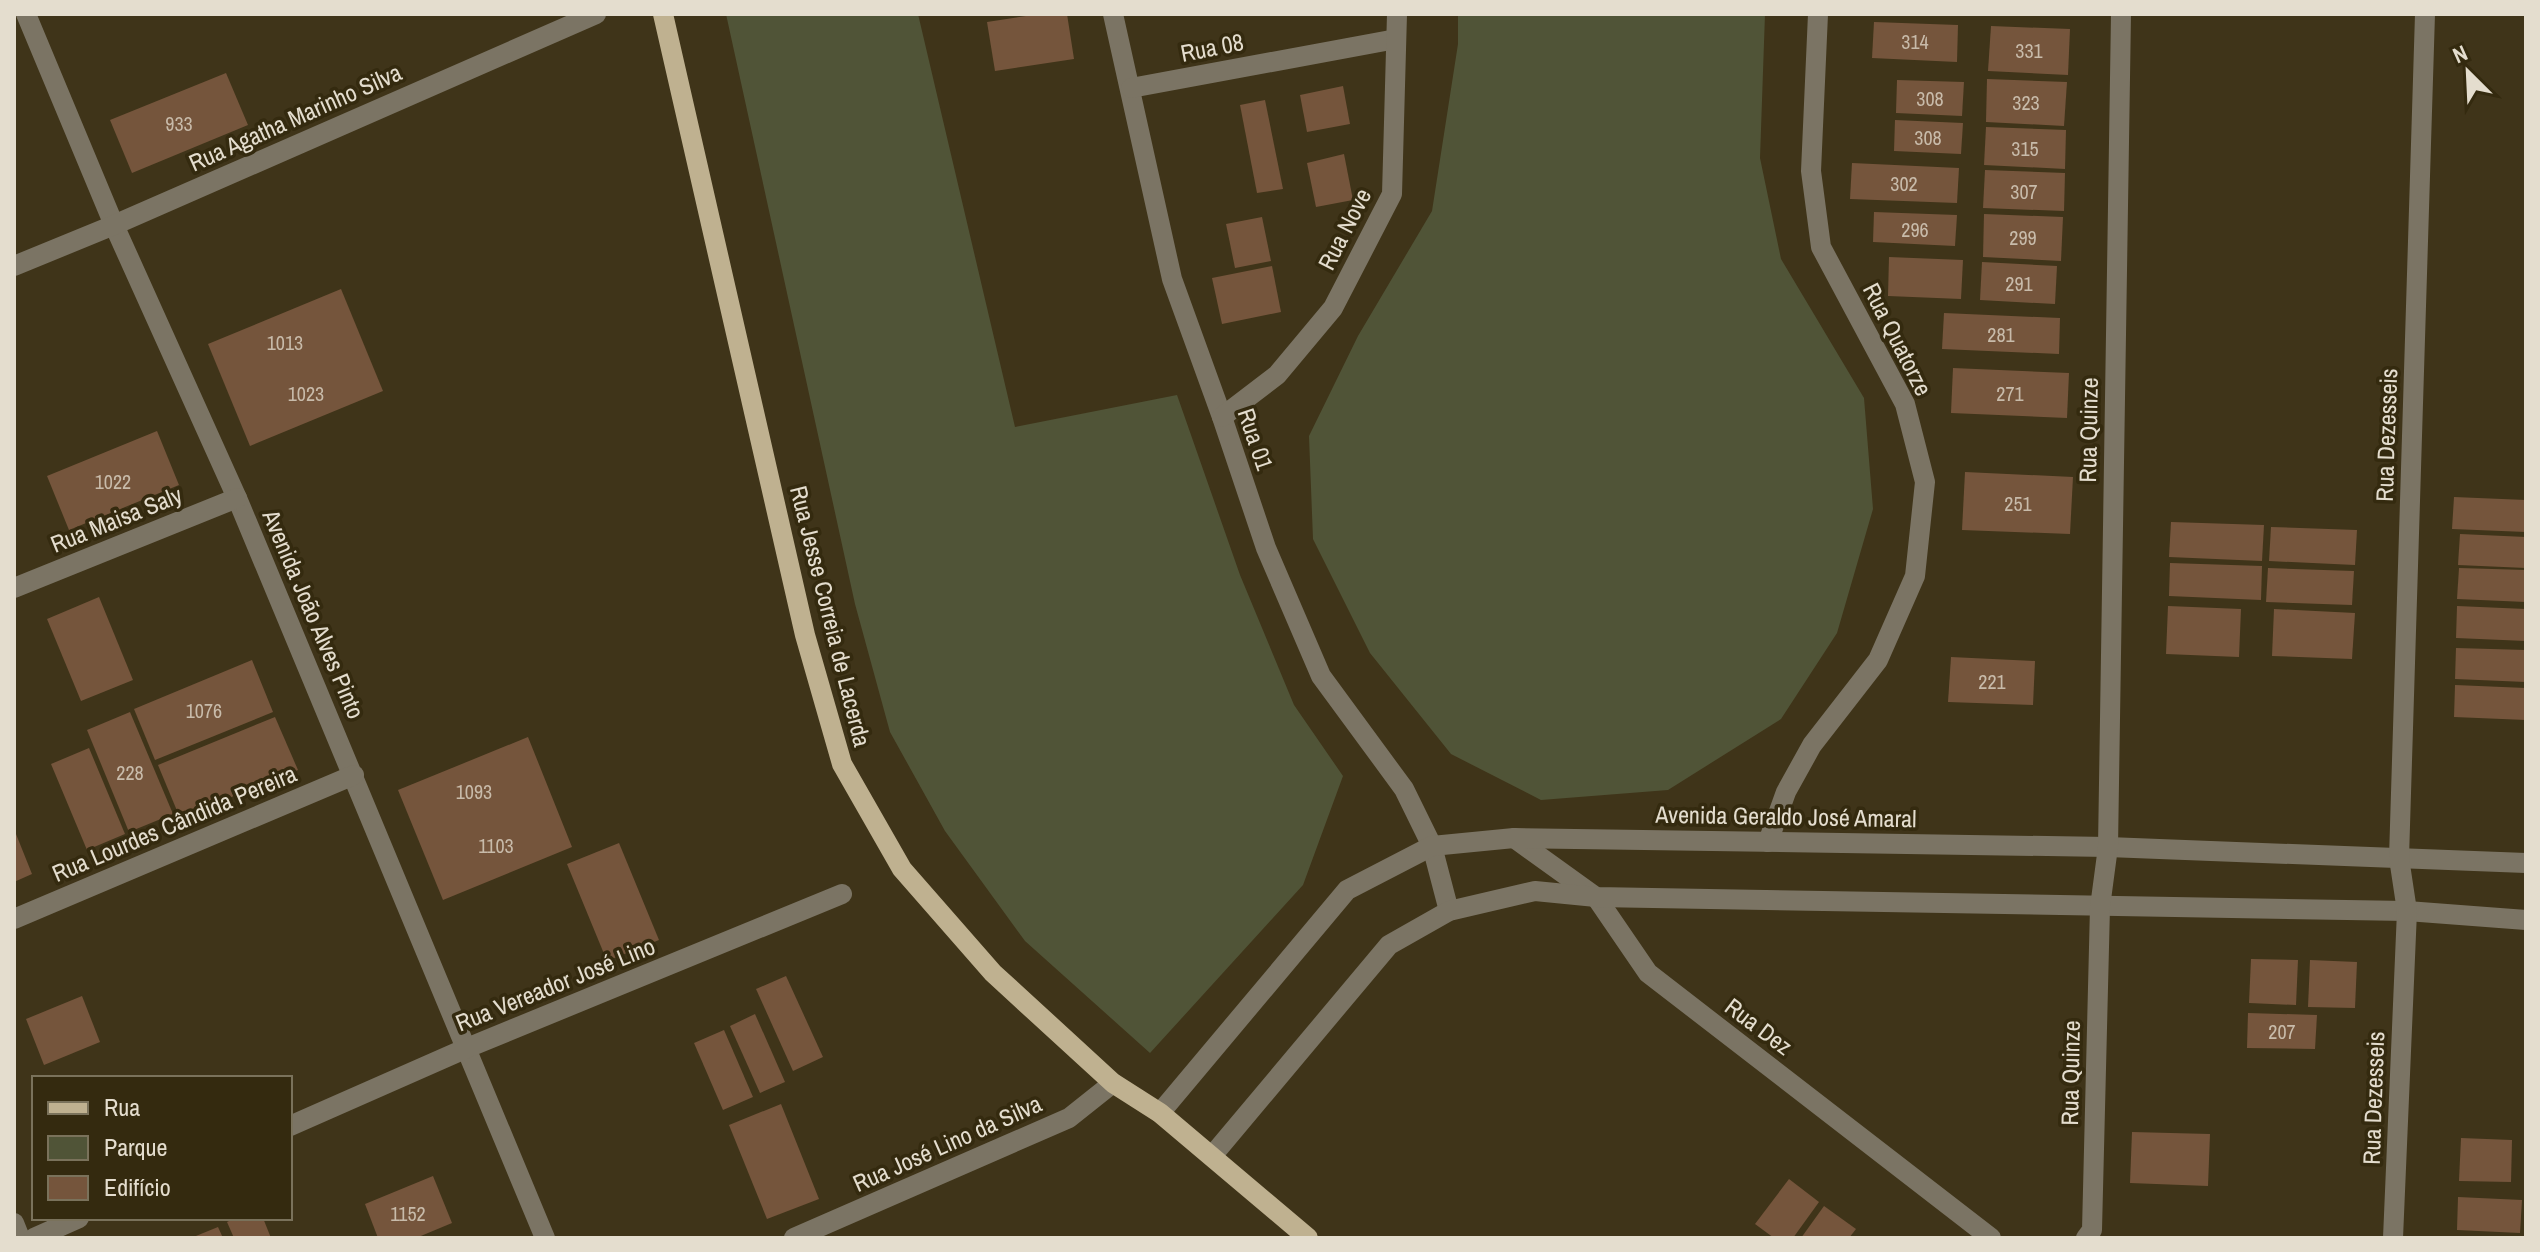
<svg xmlns="http://www.w3.org/2000/svg" width="2540" height="1252" viewBox="0 0 2540 1252" font-family="'Archivo Narrow',sans-serif">
<rect width="100%" height="100%" fill="#3f3419"/>
<!-- green -->
<g fill="#505437">
<polygon points="726,14 918,14 1015,427 1177,395 1240,575 1294,705 1343,776 1303,885 1150,1053 1025,941 945,831 890,732 855,604"/>
<polygon points="1458,14 1765,14 1760,158 1781,259 1864,398 1873,509 1837,633 1781,719 1668,790 1541,800 1451,754 1370,653 1313,539 1309,436 1358,336 1432,211 1458,44"/>
</g>
<!-- building -->
<g fill="#75553c">
<polygon points="1039,14 1067,14 1074,59 995,71 987,22"/>
<polygon points="1874,22 1958,25 1957,62 1872,58"/>
<polygon points="1991,26 2070,29 2068,75 1988,71"/>
<polygon points="226,73 248,125 132,173 110,120"/>
<polygon points="1987,79 2067,82 2064,126 1986,122"/>
<polygon points="1897,80 1964,82 1962,116 1896,113"/>
<polygon points="1343,86 1350,124 1307,132 1300,95"/>
<polygon points="1265,100 1283,189 1257,193 1240,105"/>
<polygon points="1895,120 1963,123 1961,154 1894,151"/>
<polygon points="1986,127 2066,130 2065,169 1984,165"/>
<polygon points="1344,154 1353,200 1316,207 1307,163"/>
<polygon points="1852,163 1959,168 1957,203 1850,199"/>
<polygon points="1985,170 2065,173 2064,211 1983,208"/>
<polygon points="1874,212 1957,215 1955,246 1873,242"/>
<polygon points="1984,214 2063,217 2061,261 1983,257"/>
<polygon points="1262,217 1271,261 1235,268 1226,224"/>
<polygon points="1889,257 1963,260 1961,299 1888,296"/>
<polygon points="1982,262 2057,266 2055,304 1980,300"/>
<polygon points="1272,266 1281,312 1222,324 1212,278"/>
<polygon points="341,289 383,391 250,446 208,344"/>
<polygon points="1944,313 2060,318 2059,354 1942,349"/>
<polygon points="1953,368 2069,373 2067,418 1951,413"/>
<polygon points="157,431 179,485 69,530 47,476"/>
<polygon points="1965,472 2073,477 2070,534 1962,530"/>
<polygon points="2454,497 2526,500 2526,532 2452,529"/>
<polygon points="2171,522 2264,525 2262,561 2169,557"/>
<polygon points="2271,527 2357,530 2355,565 2269,561"/>
<polygon points="2460,534 2526,537 2526,568 2458,565"/>
<polygon points="2170,563 2262,566 2261,600 2169,596"/>
<polygon points="2268,568 2354,571 2352,605 2266,602"/>
<polygon points="2459,568 2526,570 2526,602 2457,599"/>
<polygon points="99,597 133,680 81,701 47,619"/>
<polygon points="2168,606 2241,609 2239,657 2166,654"/>
<polygon points="2457,606 2526,609 2526,641 2456,638"/>
<polygon points="2274,609 2355,613 2352,659 2272,656"/>
<polygon points="2456,648 2526,650 2526,682 2455,679"/>
<polygon points="1951,657 2035,661 2033,705 1948,702"/>
<polygon points="252,660 273,712 155,760 134,709"/>
<polygon points="2455,685 2526,688 2526,720 2454,717"/>
<polygon points="130,712 173,814 129,832 87,730"/>
<polygon points="275,717 298,770 180,818 158,765"/>
<polygon points="528,737 572,847 443,900 398,790"/>
<polygon points="89,748 125,834 87,850 51,764"/>
<polygon points="14,829 32,874 14,882"/>
<polygon points="619,843 659,940 607,961 567,864"/>
<polygon points="2251,959 2298,960 2296,1005 2249,1003"/>
<polygon points="2310,960 2357,962 2355,1008 2308,1007"/>
<polygon points="786,976 823,1057 793,1071 756,989"/>
<polygon points="82,996 100,1042 44,1065 26,1019"/>
<polygon points="2248,1013 2317,1015 2315,1049 2247,1048"/>
<polygon points="755,1014 785,1082 760,1093 730,1026"/>
<polygon points="724,1030 753,1097 723,1110 694,1043"/>
<polygon points="781,1104 819,1199 767,1219 729,1125"/>
<polygon points="2132,1132 2210,1134 2208,1186 2130,1183"/>
<polygon points="2461,1138 2512,1140 2511,1182 2459,1181"/>
<polygon points="433,1176 452,1223 416,1238 378,1238 365,1204"/>
<polygon points="1789,1179 1819,1202 1793,1238 1774,1238 1755,1224"/>
<polygon points="2458,1197 2522,1200 2520,1233 2457,1230"/>
<polygon points="1824,1206 1856,1229 1849,1238 1801,1238"/>
<polygon points="235,1218 263,1218 271,1238 234,1238 227,1222"/>
<polygon points="218,1227 223,1238 191,1238"/>
</g>
<g fill="none" stroke-linecap="round" stroke-linejoin="round">
<!-- minor -->
<g stroke="#7b7464" stroke-width="20">
<polyline points="26,14 114,225 237,498 545,1238"/>
<polyline points="1113,14 1172,279 1222,417 1266,548 1321,676 1404,789 1432,846 1449,911"/>
<polyline points="1131,88 1396,39"/>
<polyline points="14,266 114,225 596,14"/>
<polyline points="1222,417 1277,375 1333,308 1392,194 1397,14"/>
<polyline points="14,588 237,498"/>
<polyline points="1514,838 1596,897 1648,973 1991,1238"/>
<polyline points="1768,842 1786,792 1812,745 1878,660 1915,576 1925,482 1905,404 1821,247 1811,171 1818,14"/>
<polyline points="14,919 354,775"/>
<polyline points="1160,1113 1347,890 1432,846 1514,838 2108,847 2526,863"/>
<polyline points="290,1126 467,1048 842,894"/>
<polyline points="1212,1156 1389,945 1449,911 1535,891 1596,897 2407,911 2526,920"/>
<polyline points="14,1223 20,1238"/>
<polyline points="34,1238 79,1218"/>
<polyline points="794,1238 1069,1118 1113,1083"/>
<polyline points="2086,1238 2092,1230 2100,907 2108,847 2121,14"/>
<polyline points="2393,1238 2407,911 2399,858 2425,14"/>
</g>
<!-- major -->
<polyline stroke="#bfb190" stroke-width="20" points="663,14 805,635 842,764 902,869 993,973 1113,1083 1160,1113 1308,1238"/>
</g>
<g text-anchor="middle" dominant-baseline="central" stroke-width="7" stroke-linejoin="round" paint-order="stroke">
<!-- number labels -->
<g font-size="20" fill="#c8bbaa">
<text x="1915" y="41">314</text>
<text x="2029" y="50">331</text>
<text x="1930" y="98">308</text>
<text x="2026" y="102">323</text>
<text x="179" y="123">933</text>
<text x="1928" y="137">308</text>
<text x="2025" y="148">315</text>
<text x="1904" y="183">302</text>
<text x="2024" y="191">307</text>
<text x="1915" y="229">296</text>
<text x="2023" y="237">299</text>
<text x="2019" y="283">291</text>
<text x="2001" y="334">281</text>
<text x="285" y="342">1013</text>
<text x="306" y="393">1023</text>
<text x="2010" y="393">271</text>
<text x="113" y="481">1022</text>
<text x="2018" y="503">251</text>
<text x="1992" y="681">221</text>
<text x="204" y="710">1076</text>
<text x="130" y="772">228</text>
<text x="474" y="791">1093</text>
<text x="496" y="845">1103</text>
<text x="2282" y="1031">207</text>
<text x="408" y="1213">1152</text>
</g>
<!-- street labels -->
<g font-size="24" fill="#e4ddce" stroke="#342a0f">
<text transform="translate(1212 47) rotate(-11)">Rua 08</text>
<text transform="translate(295 117) rotate(-24)">Rua Agatha Marinho Silva</text>
<text transform="translate(1344 229) rotate(-63)">Rua Nove</text>
<text transform="translate(1898 339) rotate(63)">Rua Quatorze</text>
<text transform="translate(2088 430) rotate(-89)">Rua Quinze</text>
<text transform="translate(2386 435) rotate(-88)">Rua Dezesseis</text>
<text transform="translate(1256 439) rotate(71)">Rua 01</text>
<text transform="translate(116 519) rotate(-22)">Rua Maisa Saly</text>
<text transform="translate(314 614) rotate(67)">Avenida João Alves Pinto</text>
<text transform="translate(831 616) rotate(76)">Rua Jesse Correia de Lacerda</text>
<text transform="translate(1786 816) rotate(1)">Avenida Geraldo José Amaral</text>
<text transform="translate(174 823) rotate(-23)">Rua Lourdes Cândida Pereira</text>
<text transform="translate(555 984) rotate(-22)">Rua Vereador José Lino</text>
<text transform="translate(1759 1026) rotate(37)">Rua Dez</text>
<text transform="translate(2070 1073) rotate(-89)">Rua Quinze</text>
<text transform="translate(2373 1098) rotate(-88)">Rua Dezesseis</text>
<text transform="translate(947 1143) rotate(-24)">Rua José Lino da Silva</text>
</g>
</g>
<!-- border -->
<rect width="2540" height="1252" fill="none" stroke="#e4ddce" stroke-width="32"/>
<!-- legend -->
<rect x="32" y="1076" width="260" height="144" fill="#342a0f" stroke="#7a725b" stroke-width="2"/>
<rect x="48" y="1102" width="40" height="12" fill="#bfb190" stroke="#7a725b" stroke-width="2"/>
<text x="104" y="1116" font-size="24" fill="#e4ddce">Rua</text>
<rect x="48" y="1136" width="40" height="24" fill="#505437" stroke="#7a725b" stroke-width="2"/>
<text x="104" y="1156" font-size="24" fill="#e4ddce">Parque</text>
<rect x="48" y="1176" width="40" height="24" fill="#75553c" stroke="#7a725b" stroke-width="2"/>
<text x="104" y="1196" font-size="24" fill="#e4ddce">Edifício</text>
<!-- north arrow -->
<g transform="translate(2468 72) rotate(336)" stroke="#342a0f" stroke-width="6" paint-order="stroke">
<path d="M0-6L14 30L0 20L-14 30Z" fill="#e4ddce"/>
<text y="-12" font-size="22" font-weight="bold" text-anchor="middle" fill="#e4ddce">N</text>
</g>
</svg>
